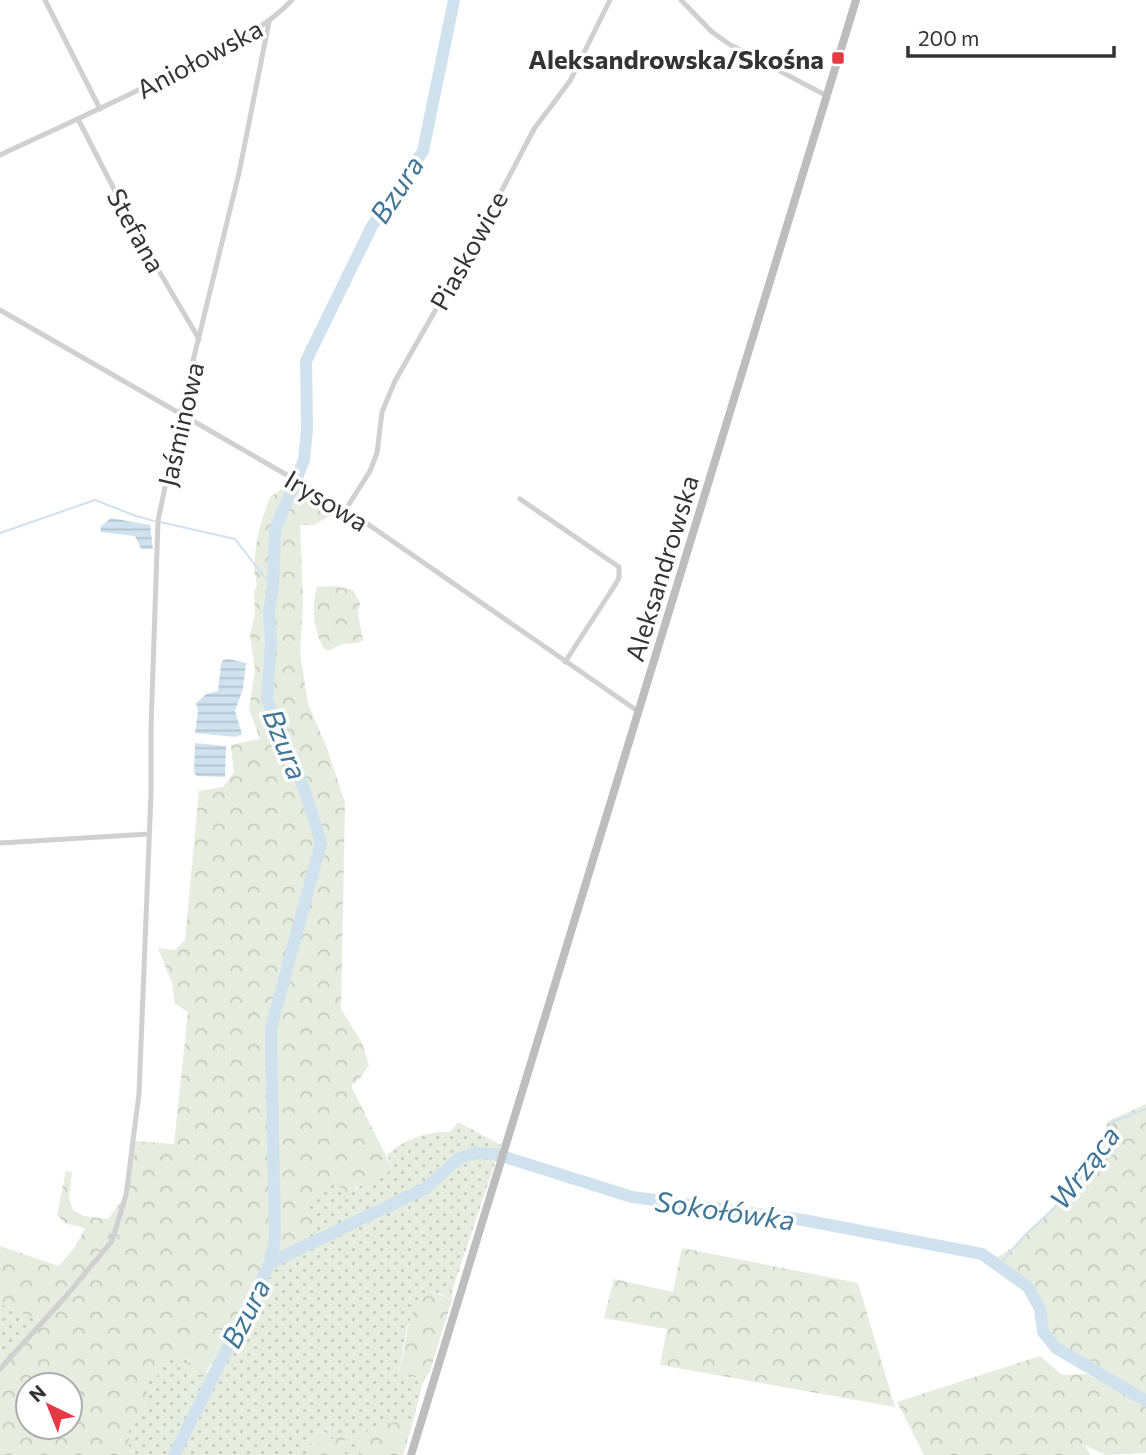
<svg xmlns="http://www.w3.org/2000/svg" width="1146" height="1455" viewBox="0 0 1146 1455" font-family="Commissioner,sans-serif">
<defs>
<pattern id="grass-dots" width="8" height="8" patternUnits="userSpaceOnUse" patternTransform="scale(1.75)"><rect width="8" height="8" fill="#e6ecdf"/><path d="M2 2h.1M6 6h.1" fill="none" stroke="#c6cbc0" stroke-width="1.8" stroke-linecap="round"/></pattern>
<pattern id="forest-crowns" width="20" height="18" patternUnits="userSpaceOnUse" patternTransform="scale(1.75)"><rect width="20" height="18" fill="#e6ecdf"/><path d="M2 6a3 3 0 1 1 6 0M12 15a3 3 0 1 1 6 0" fill="none" stroke="#c6cbc0"/></pattern>
<pattern id="water-rules" width="6" height="5" patternUnits="userSpaceOnUse" patternTransform="scale(1.75)"><rect width="6" height="5" fill="#cfe2ee"/><path d="M0 2.5h6" fill="none" stroke="#b2c2cd"/></pattern>
</defs>
<rect width="100%" height="100%" fill="#fff"/>
<!-- grass -->
<g fill="url(#grass-dots)">
<path d="M458,1122L501,1145L452,1291V1300L439,1293L424,1294L414,1310L407,1328L399,1369C409,1376 415,1380 427,1375L422,1386L412,1425L401,1421L363,1448L358,1455H335L344,1445L342,1443L349,1438L331,1439L324,1432L316,1434V1441L308,1448L307,1455H136L129,1449V1428L145,1405L149,1376H157L163,1362L170,1353L188,1359L187,1374L200,1375L208,1372L212,1364L217,1368L268,1266L316,1223L308,1214V1201L335,1182L340,1186L356,1190C364,1180 381,1175 392,1168L387,1155C404,1139 427,1131 450,1132Z"/>
<polygon points="0,1304 43,1321 5,1363 0,1346"/>
</g>
<!-- forest -->
<g fill="url(#forest-crowns)" fill-rule="evenodd">
<path d="M288,485H299L340,510L314,525H300L303,601L300,653L308,704L327,748L345,803L341,1009L362,1043L369,1065L361,1077L351,1086L392,1168C377,1185 374,1175 362,1184C356,1187 354,1191 348,1194L335,1182L308,1201V1214L317,1224L268,1266L218,1368L211,1364L202,1379L199,1375L187,1374L184,1365L189,1362L188,1359L170,1353L163,1362L157,1376L149,1377L145,1405L129,1428V1449L136,1455H0V1346L5,1362L43,1321L0,1304V1246L59,1266L75,1247L85,1228L65,1223L57,1215L66,1171L72,1172L69,1198L73,1210L84,1216L108,1219L126,1195L134,1141L174,1144L188,1012L175,1004L172,983L158,948L175,950L185,940L199,791L223,787L234,772L231,745L260,739L249,709L255,670L250,635L255,615L254,592L257,585L254,569L256,546L260,526L270,497ZM28,1385H70V1427H28Z"/>
<path d="M335,586L353,590L360,603L358,614L363,640L358,643L343,644L328,651L324,649C313,628 311,609 317,587Z"/>
<path d="M1146,1104V1453L1105,1455L1085,1445L1090,1455H924L897,1402L1040,1356L1062,1375L1086,1374L1096,1379C1084,1364 1069,1357 1055,1344C1049,1338 1047,1330 1039,1327C1038,1321 1038,1315 1037,1310C1032,1290 1013,1278 997,1268L998,1257L1015,1246L1073,1187L1104,1133L1108,1121Z"/>
<polygon points="682,1248 858,1283 895,1407 660,1365 667,1329 604,1318 614,1279 673,1292"/>
<path d="M428,1290L452,1300L429,1374C416,1380 410,1377 399,1369C408,1343 405,1310 428,1290Z"/>
<polygon points="401,1421 412,1425 403,1455 358,1455 363,1448 359,1438 370,1429"/>
<polygon points="320,1432 328,1435 331,1439 347,1436 349,1438 342,1443 348,1446 349,1453 341,1450 335,1455 307,1455 308,1448 315,1443 315,1436"/>
</g>
<!-- water -->
<g fill="url(#water-rules)">
<polygon points="111,518 150,525 153,549 141,549 135,536 101,532 100,527"/>
<polygon points="228,659 246,663 243,689 235,711 242,734 236,737 195,733 198,711 196,703 206,694 218,691 221,664 223,660"/>
<polygon points="195,743 226,746 225,777 197,776 194,773"/>
</g>
<g fill="none" stroke-linecap="round" stroke-linejoin="round">
<!-- stream -->
<g stroke="#cfe2ee" stroke-width="2">
<polyline points="160,522 235,539 273,588"/>
<polyline points="0,533 95,500 136,516 154,521"/>
<polyline points="999,1265 1025,1235 1065,1198 1084,1173 1112,1122 1146,1109"/>
</g>
<!-- river -->
<g stroke="#cfe2ee" stroke-width="12">
<polyline points="270,1263 426,1188 458,1159 474,1153 495,1154 632,1197 803,1220 982,1254 1028,1287 1040,1309 1043,1332 1056,1348 1146,1401"/>
<polyline points="174,1455 270,1263 275,1240 271,1028 321,843 305,791 267,699 271,644 269,611 273,588 275,530 304,460 307,429 306,361 372,226 423,151 454,0"/>
</g>
<!-- street -->
<g stroke="#d0d0d0" stroke-width="5">
<polyline points="45,0 100,109"/>
<polyline points="681,0 712,32 729,44 827,96"/>
<polyline points="78,119 136,232 199,339"/>
<path d="M0,155C60,127 120,100 179,70C218,50 261,33 292,0"/>
<polyline points="0,310 346,509 639,712"/>
<polyline points="520,499 619,567 619,578 615,585 565,662"/>
<polyline points="346,509 370,471 377,453 382,412 395,381 479,234 534,129 570,81 610,0"/>
<polyline points="0,843 149,834"/>
<polyline points="0,1369 67,1295 112,1241 126,1195 139,1094 151,793 151,727 158,521 180,414 239,173 269,22"/>
</g>
<!-- secondary -->
<polyline stroke="#bdbdbd" stroke-width="8" points="411,1455 856,0"/>
</g>
<!-- markers -->
<rect fill="#e63946" stroke="#fff" stroke-width="2.5" x="831" y="51" width="14" height="14" rx="3.5"/>
<g text-anchor="middle" dominant-baseline="central" stroke-width="7" stroke-linejoin="round" paint-order="stroke">
<!-- street labels -->
<g font-size="26" fill="#333" stroke="#fff">
<text transform="translate(199 58) rotate(-28)">Aniołowska</text>
<text transform="translate(137 230) rotate(61)">Stefana</text>
<text transform="translate(468 250) rotate(-61)">Piaskowice</text>
<text transform="translate(180 424) rotate(-77)">Jaśminowa</text>
<text transform="translate(327 500) rotate(31)">Irysowa</text>
<text transform="translate(661 568) rotate(-73)">Aleksandrowska</text>
</g>
<!-- poi labels -->
<g font-size="26" font-weight="bold" fill="#333" stroke="#fff" text-anchor="end">
<text x="824" y="58">Aleksandrowska/Skośna</text>
</g>
<!-- water labels -->
<g font-size="28" font-style="italic" fill="#3f7597" stroke="#fff">
<text transform="translate(396 189) rotate(-57)">Bzura</text>
<text transform="translate(286 744) rotate(68)">Bzura</text>
<text transform="translate(1084 1167) rotate(-53)">Wrząca</text>
<text transform="translate(725 1210) rotate(8)">Sokołówka</text>
<text transform="translate(245 1313) rotate(-63)">Bzura</text>
</g>
</g>
<!-- north arrow -->
<g transform="translate(49 1406) rotate(317)"><circle r="33" fill="#ffffff" stroke="#adadad" stroke-width="2"/>
<path d="M0-5L12 26L0 18L-12 26Z" fill="#e63946"/>
<text y="-10" font-size="19" font-weight="bold" text-anchor="middle" fill="#333333">N</text>
</g>
<!-- scale -->
<path d="M908 46v10h206v-10" fill="none" stroke="#333333" stroke-width="3.5"/>
<text x="918" y="46" font-size="21" fill="#333333" stroke="#ffffff" stroke-width="5" paint-order="stroke">200 m</text>
</svg>
